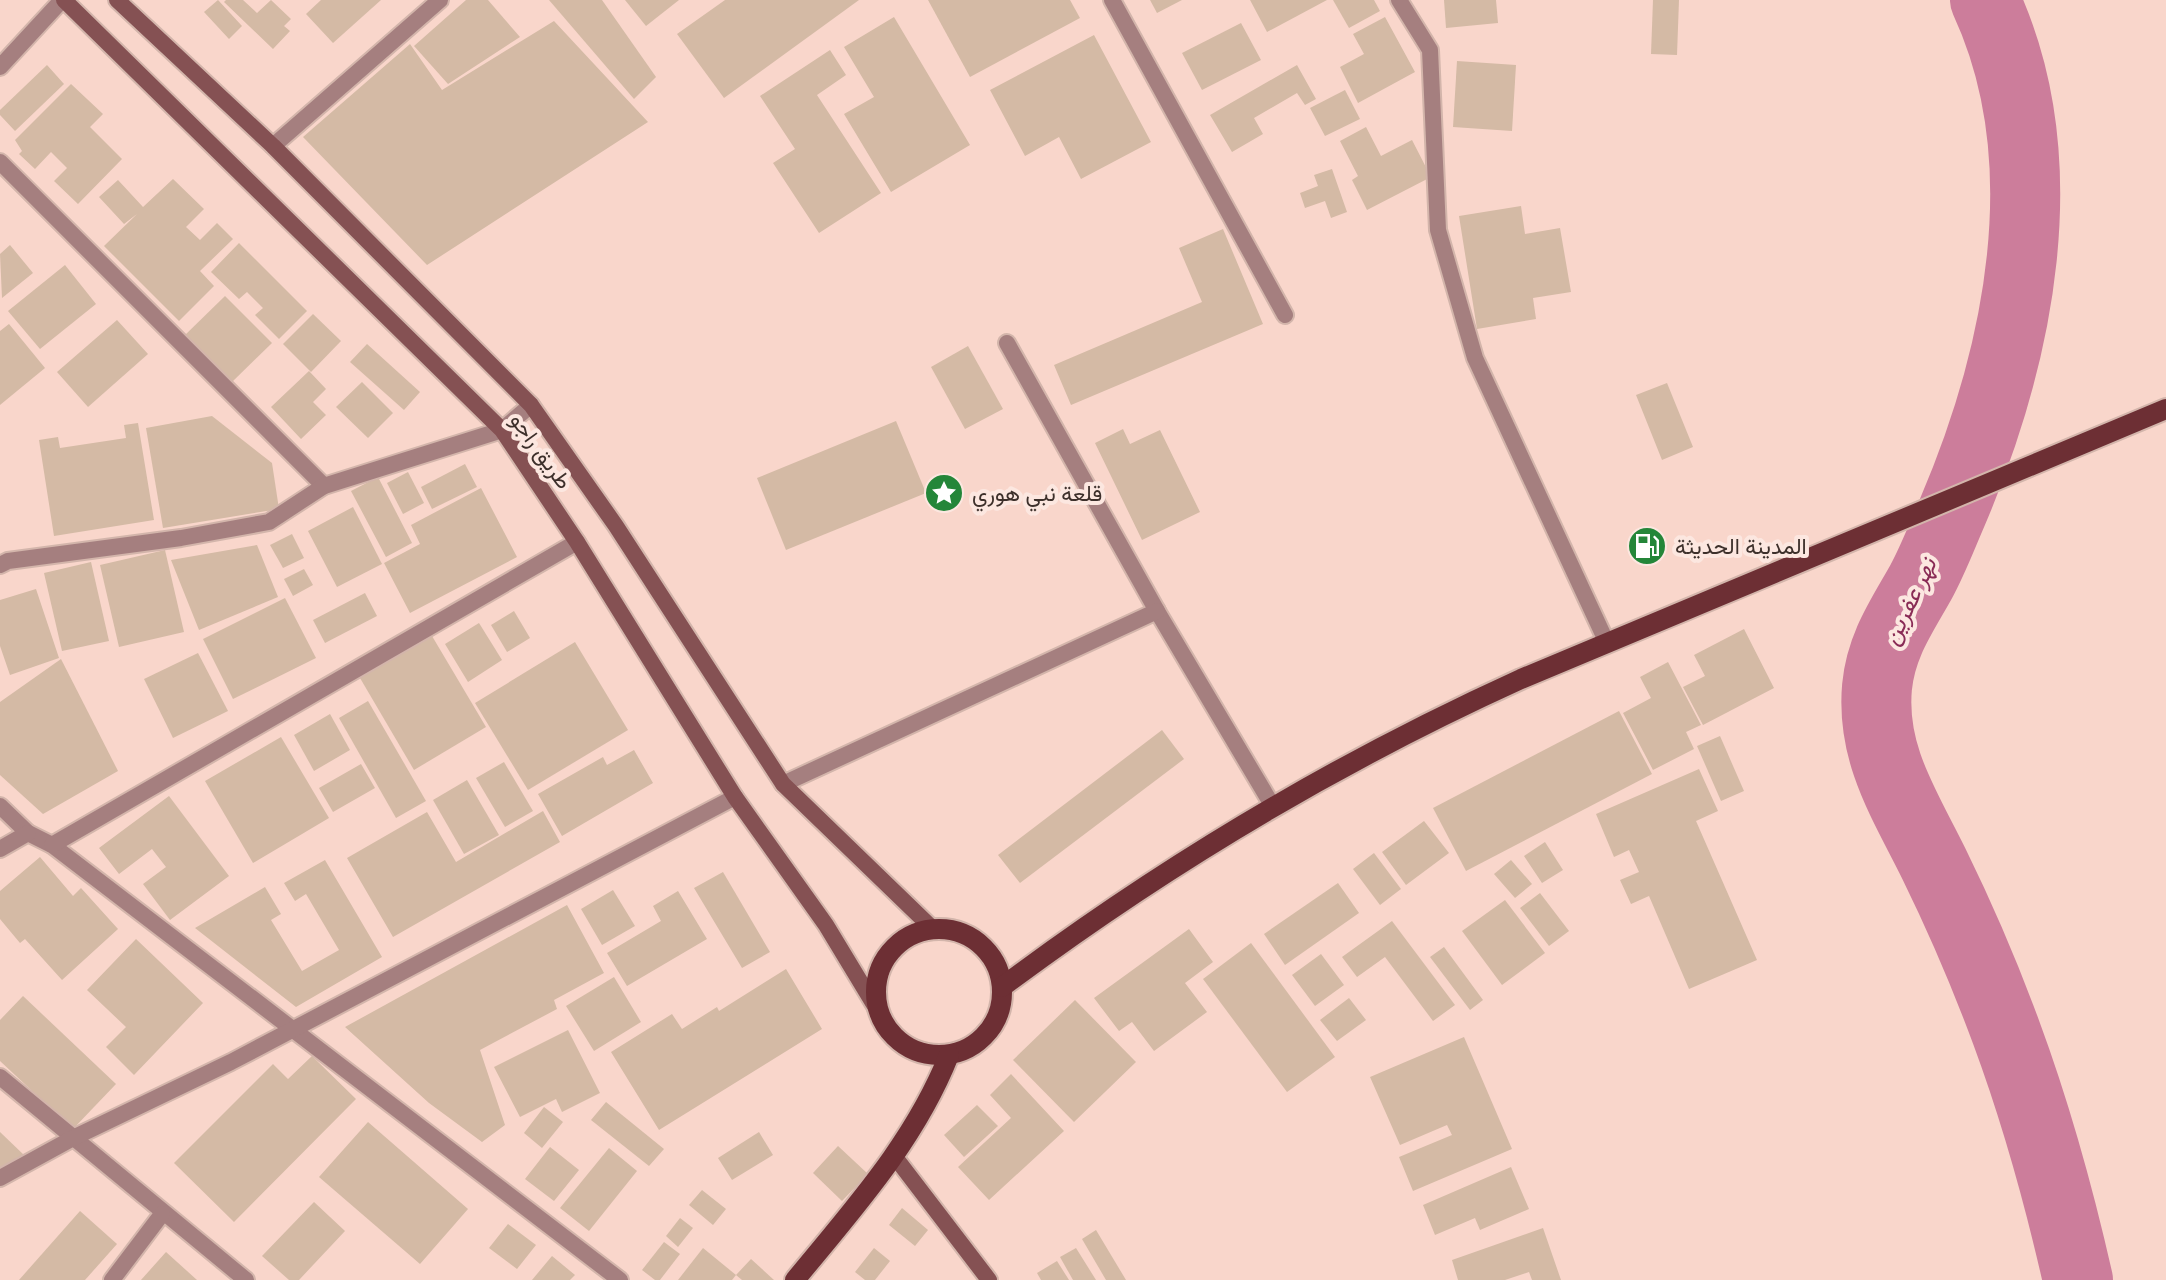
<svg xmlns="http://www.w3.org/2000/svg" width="2166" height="1280" viewBox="0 0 2166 1280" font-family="Figtree,Vazirmatn,sans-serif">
<rect width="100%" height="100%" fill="#f9d6cb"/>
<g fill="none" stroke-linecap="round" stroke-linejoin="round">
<!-- river -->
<path stroke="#cc7d9b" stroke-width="70" d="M1985,0C2060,162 2019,356 1952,513C1942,536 1933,560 1921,582C1902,616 1881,645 1877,687C1871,755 1905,805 1934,864C1961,919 1985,975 2006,1032C2036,1113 2059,1196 2078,1280"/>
</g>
<!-- building -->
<g fill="#d4baa5">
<polygon points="218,0 242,26 229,39 204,12"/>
<polygon points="226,0 243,0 257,13 271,0 291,19 284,26 290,31 273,49 224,2"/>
<polygon points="321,0 381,0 333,43 306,14"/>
<polygon points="466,0 488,0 520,37 448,84 414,46"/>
<polygon points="549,0 602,0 656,77 634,99"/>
<polygon points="625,0 679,0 646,26"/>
<polygon points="725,0 859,0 724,98 677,34"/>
<polygon points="928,0 1070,0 1080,18 970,77"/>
<polygon points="1150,0 1182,0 1157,13"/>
<polygon points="1250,0 1327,0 1267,32"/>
<polygon points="1333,0 1374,0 1380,11 1349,28"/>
<polygon points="1444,0 1496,0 1498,23 1446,28"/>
<polygon points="1653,0 1679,0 1677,55 1651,54"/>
<polygon points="894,17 970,145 891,192 844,114 874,97 844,47"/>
<polygon points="1385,17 1415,72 1358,103 1340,67 1364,54 1353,34"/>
<polygon points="554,21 648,122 427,265 303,137 410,44 442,90"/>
<polygon points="1241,23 1261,60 1202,90 1182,53"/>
<polygon points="1094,35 1151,142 1081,179 1059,137 1025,156 990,90"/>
<polygon points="830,50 846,75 817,95 881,193 819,233 773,163 795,149 760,96"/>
<polygon points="1457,61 1516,65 1512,131 1453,127"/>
<polygon points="47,65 64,84 15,131 0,115 0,110"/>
<polygon points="1297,65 1316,99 1305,105 1297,93 1254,118 1263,134 1232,152 1210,115"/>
<polygon points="71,84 103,114 90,127 122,159 78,204 54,181 67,168 51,152 35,169 19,154 22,151 15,140"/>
<polygon points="1345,90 1360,119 1325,136 1310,108"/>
<polygon points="1366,127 1381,156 1412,140 1431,177 1367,210 1352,180 1358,176 1340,141"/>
<polygon points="1332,169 1347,212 1331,218 1325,201 1305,208 1300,193 1318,186 1314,175"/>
<polygon points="173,179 204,209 186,227 200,240 217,223 233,239 200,271 214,286 179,321 104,246 137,214 124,224 99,197 118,180 143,207"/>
<polygon points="1521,206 1525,234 1560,228 1571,292 1533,298 1536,319 1477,329 1459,216"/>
<polygon points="1223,229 1263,324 1071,405 1054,365 1202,302 1179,248"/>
<polygon points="239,243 307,311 279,339 255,315 263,308 247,292 239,299 211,272"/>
<polygon points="10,245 33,273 2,298 0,254"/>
<polygon points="65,265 96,304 40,349 8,311"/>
<polygon points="225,296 272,343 230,384 183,337"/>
<polygon points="313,314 341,341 311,372 283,344"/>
<polygon points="117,320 148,354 88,407 57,372"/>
<polygon points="9,324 45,368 0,405 0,331"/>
<polygon points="367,344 420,392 404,410 350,362"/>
<polygon points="968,346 1003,409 965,429 931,367"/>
<polygon points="309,371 326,389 313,402 326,415 301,439 271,407"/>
<polygon points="362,382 393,413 368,438 336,407"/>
<polygon points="1667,383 1693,447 1662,460 1636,395"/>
<polygon points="212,416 272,463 279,509 163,528 146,428"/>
<polygon points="896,421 926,493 786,550 757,478"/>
<polygon points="138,423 154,520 54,536 39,440 58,437 60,448 126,438 124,425"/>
<polygon points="1123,429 1130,444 1160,430 1200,512 1142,540 1095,443"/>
<polygon points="465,464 477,487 432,509 421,487"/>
<polygon points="408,472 424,503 403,514 387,483"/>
<polygon points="378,477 412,543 386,557 351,491"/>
<polygon points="481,488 517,557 410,613 384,563 420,544 411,525"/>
<polygon points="353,507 382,564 337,587 308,531"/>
<polygon points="292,534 304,558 283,568 270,545"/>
<polygon points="257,545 278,597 199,630 171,560"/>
<polygon points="165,550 184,632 119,647 100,565"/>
<polygon points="91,562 109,641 62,651 44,573"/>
<polygon points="304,569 313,585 293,596 284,579"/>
<polygon points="36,589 59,658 10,675 0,646 0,600"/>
<polygon points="365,593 377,616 325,643 313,620"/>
<polygon points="285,598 316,658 233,699 203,639"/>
<polygon points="514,611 530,638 507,652 491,625"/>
<polygon points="479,623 502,660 468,682 445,644"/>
<polygon points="1744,629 1774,688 1703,725 1683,687 1705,676 1694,655"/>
<polygon points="432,636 486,727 414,770 360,678"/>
<polygon points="575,642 628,730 528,790 475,703"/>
<polygon points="198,653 228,711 173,738 144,679"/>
<polygon points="61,659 118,771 43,814 0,775 0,702"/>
<polygon points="1668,662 1701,725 1686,732 1694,749 1653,770 1623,713 1651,698 1640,677"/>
<polygon points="368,701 426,801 396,818 339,718"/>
<polygon points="1619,711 1652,774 1466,871 1433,808"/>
<polygon points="330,714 350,750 314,771 294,735"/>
<polygon points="1162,730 1184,759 1020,883 998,855"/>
<polygon points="1720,736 1744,791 1721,801 1697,746"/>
<polygon points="281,737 329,818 253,863 205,781"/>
<polygon points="634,750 653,783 562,836 538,794 603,757 607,765"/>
<polygon points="504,762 533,811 505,827 476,778"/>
<polygon points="361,764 375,788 333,812 319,788"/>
<polygon points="1699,769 1718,811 1696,821 1757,960 1689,989 1649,896 1631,904 1620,880 1639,872 1629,850 1614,857 1596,814"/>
<polygon points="467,780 499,835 464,854 433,800"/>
<polygon points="169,796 229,876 170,920 143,884 166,867 152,849 119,874 99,848"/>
<polygon points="543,811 560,842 393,937 347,858 427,812 456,862"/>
<polygon points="1424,821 1449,853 1406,885 1382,852"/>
<polygon points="1545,842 1563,870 1542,883 1524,856"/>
<polygon points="1374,853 1401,889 1380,905 1353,869"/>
<polygon points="40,857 73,896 81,888 118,929 62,980 25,939 20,943 0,919 0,891"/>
<polygon points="325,860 382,957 296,1007 195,928 265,887 281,914 271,920 302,971 339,950 306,894 295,901 284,883"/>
<polygon points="1511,860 1532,884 1515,898 1494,874"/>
<polygon points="723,872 770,952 742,968 694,888"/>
<polygon points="1338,883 1359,913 1285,965 1264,934"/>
<polygon points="613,890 635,926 602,945 581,909"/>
<polygon points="678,891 707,939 627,986 607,953 661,921 653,906"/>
<polygon points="1540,893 1569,931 1549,946 1520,908"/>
<polygon points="1505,900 1545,953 1502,985 1462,931"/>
<polygon points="567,905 604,973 554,1000 557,1009 480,1050 505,1125 482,1142 429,1103 345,1027"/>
<polygon points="1392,921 1455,1005 1433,1021 1385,957 1357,977 1342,957"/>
<polygon points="1189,929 1213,962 1185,983 1207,1012 1154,1051 1132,1022 1119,1031 1094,998"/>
<polygon points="136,939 203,1003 134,1075 106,1047 126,1027 87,990"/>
<polygon points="1251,943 1335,1057 1287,1092 1203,979"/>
<polygon points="1444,947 1483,1000 1470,1010 1430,957"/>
<polygon points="1321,954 1344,985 1315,1006 1292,975"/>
<polygon points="786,969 822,1029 659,1130 611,1052 672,1014 682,1029 717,1007 719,1011"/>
<polygon points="614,977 641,1022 594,1051 566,1006"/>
<polygon points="23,996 116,1084 73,1129 0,1061 0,1020"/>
<polygon points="1349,998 1366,1020 1337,1041 1320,1020"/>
<polygon points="1075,1000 1136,1062 1074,1122 1013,1060"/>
<polygon points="568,1030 600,1093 562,1112 556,1099 520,1117 494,1067"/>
<polygon points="1464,1037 1512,1149 1413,1191 1399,1157 1452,1135 1447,1125 1400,1145 1370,1077"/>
<polygon points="312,1056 356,1099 234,1222 174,1163 273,1064 288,1079"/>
<polygon points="1011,1074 1064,1131 989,1200 958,1167 1011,1118 990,1095"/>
<polygon points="606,1102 664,1149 649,1166 591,1120"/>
<polygon points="977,1105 998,1126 964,1157 944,1135"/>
<polygon points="544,1107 563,1122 542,1148 524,1133"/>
<polygon points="368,1122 468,1209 420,1264 319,1177"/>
<polygon points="0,1132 25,1156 0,1170"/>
<polygon points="759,1132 773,1155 732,1180 718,1158"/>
<polygon points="838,1146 868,1174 842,1201 813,1173"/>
<polygon points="550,1147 579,1170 554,1201 525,1179"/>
<polygon points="609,1148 637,1171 589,1231 560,1208"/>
<polygon points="1511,1167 1529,1209 1480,1230 1475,1218 1435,1235 1423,1205"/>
<polygon points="702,1190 726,1209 713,1225 689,1205"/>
<polygon points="314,1202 345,1231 299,1280 289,1280 262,1256"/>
<polygon points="902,1208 928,1230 915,1246 889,1225"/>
<polygon points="80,1211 117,1244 85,1280 19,1280"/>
<polygon points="680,1218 693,1228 678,1247 666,1236"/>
<polygon points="508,1224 536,1245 517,1269 489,1248"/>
<polygon points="1543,1228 1561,1280 1532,1280 1529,1272 1505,1280 1458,1280 1452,1260"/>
<polygon points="1096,1230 1126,1280 1106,1280 1082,1239"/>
<polygon points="664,1242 680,1254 660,1280 655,1280 642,1270"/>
<polygon points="703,1248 736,1275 732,1280 678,1280"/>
<polygon points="874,1248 890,1261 875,1280 865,1280 855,1272"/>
<polygon points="1076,1248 1096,1280 1073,1280 1060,1257"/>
<polygon points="166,1252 197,1280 141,1280"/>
<polygon points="552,1256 575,1275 570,1280 532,1280"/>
<polygon points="751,1259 774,1280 742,1280 736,1275"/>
<polygon points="1057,1261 1069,1280 1041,1280 1037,1273"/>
</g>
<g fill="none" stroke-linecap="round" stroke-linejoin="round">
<defs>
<g id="street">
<polyline points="1112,0 1285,315"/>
<polyline points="1399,0 1430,50 1438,230 1475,358 1607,643"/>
<polyline points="0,67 62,0"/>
<polyline points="273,146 440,0"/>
<polyline points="0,162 324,486"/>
<polyline points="1007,343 1157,611 1272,805"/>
<polyline points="0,565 8,561 181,538 269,522 324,486 502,430 531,405"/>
<polyline points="783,784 1157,611"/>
<polyline points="0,806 28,833 52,845 620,1280"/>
<polyline points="52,845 577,542"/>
<polyline points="0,849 28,833"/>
<polyline points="0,1077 246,1280"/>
<polyline points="0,1178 75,1137 231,1062 735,797"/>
<polyline points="112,1280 162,1214"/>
</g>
<g id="secondary">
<polyline points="64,0 502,430 577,542 735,797 826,925 878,1011"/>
<polyline points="117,0 273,146 531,405 616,526 783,784 933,929"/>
<polyline points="895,1157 989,1280"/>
</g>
<g id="primary">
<circle cx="939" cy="992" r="63"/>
<path d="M1002,987C1165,865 1336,763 1521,679L2166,409"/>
<path d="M795,1280C854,1208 915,1141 949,1055"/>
</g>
</defs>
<!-- street casing -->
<use href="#street" stroke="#d3b5ab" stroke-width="20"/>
<!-- secondary casing -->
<use href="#secondary" stroke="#d3b5ab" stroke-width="20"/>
<!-- primary casing -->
<use href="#primary" stroke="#d3b5ab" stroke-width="24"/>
<!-- street -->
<use href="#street" stroke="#a57f7f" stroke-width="16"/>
<!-- secondary -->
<use href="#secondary" stroke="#855153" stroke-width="16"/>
<!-- primary -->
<use href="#primary" stroke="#6d2f34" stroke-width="20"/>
</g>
<!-- icons -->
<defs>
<symbol id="sight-disc" viewBox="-11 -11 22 22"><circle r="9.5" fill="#248639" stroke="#fce7e0"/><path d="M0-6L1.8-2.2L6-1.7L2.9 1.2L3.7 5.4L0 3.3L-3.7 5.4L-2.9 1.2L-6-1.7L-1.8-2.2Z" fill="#fff"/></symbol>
<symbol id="fuel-disc" viewBox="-11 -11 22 22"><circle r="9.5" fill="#248639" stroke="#fce7e0"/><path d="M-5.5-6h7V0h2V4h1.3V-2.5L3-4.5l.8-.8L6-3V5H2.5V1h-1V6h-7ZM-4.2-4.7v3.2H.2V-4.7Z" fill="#fff"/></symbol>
</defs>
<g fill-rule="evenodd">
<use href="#sight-disc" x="922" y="471" width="44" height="44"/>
<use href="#fuel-disc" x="1625" y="524" width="44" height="44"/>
</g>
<g text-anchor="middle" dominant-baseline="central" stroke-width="8" stroke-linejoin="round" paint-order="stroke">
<!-- street labels -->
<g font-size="22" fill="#3d302b" stroke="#fce7e0">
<text transform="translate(541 451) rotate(54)">طريق راجو</text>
</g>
<!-- poi labels -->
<g font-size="22" fill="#3d302b" stroke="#fce7e0" text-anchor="start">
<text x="972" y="493">قلعة نبي هوري</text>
<text x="1675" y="546">المدينة الحديثة</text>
</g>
<!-- water labels -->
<g font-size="24" font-style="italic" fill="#892b55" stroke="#fce7e0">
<text transform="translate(1909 601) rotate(-64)">نهر عفرين</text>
</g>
</g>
</svg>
